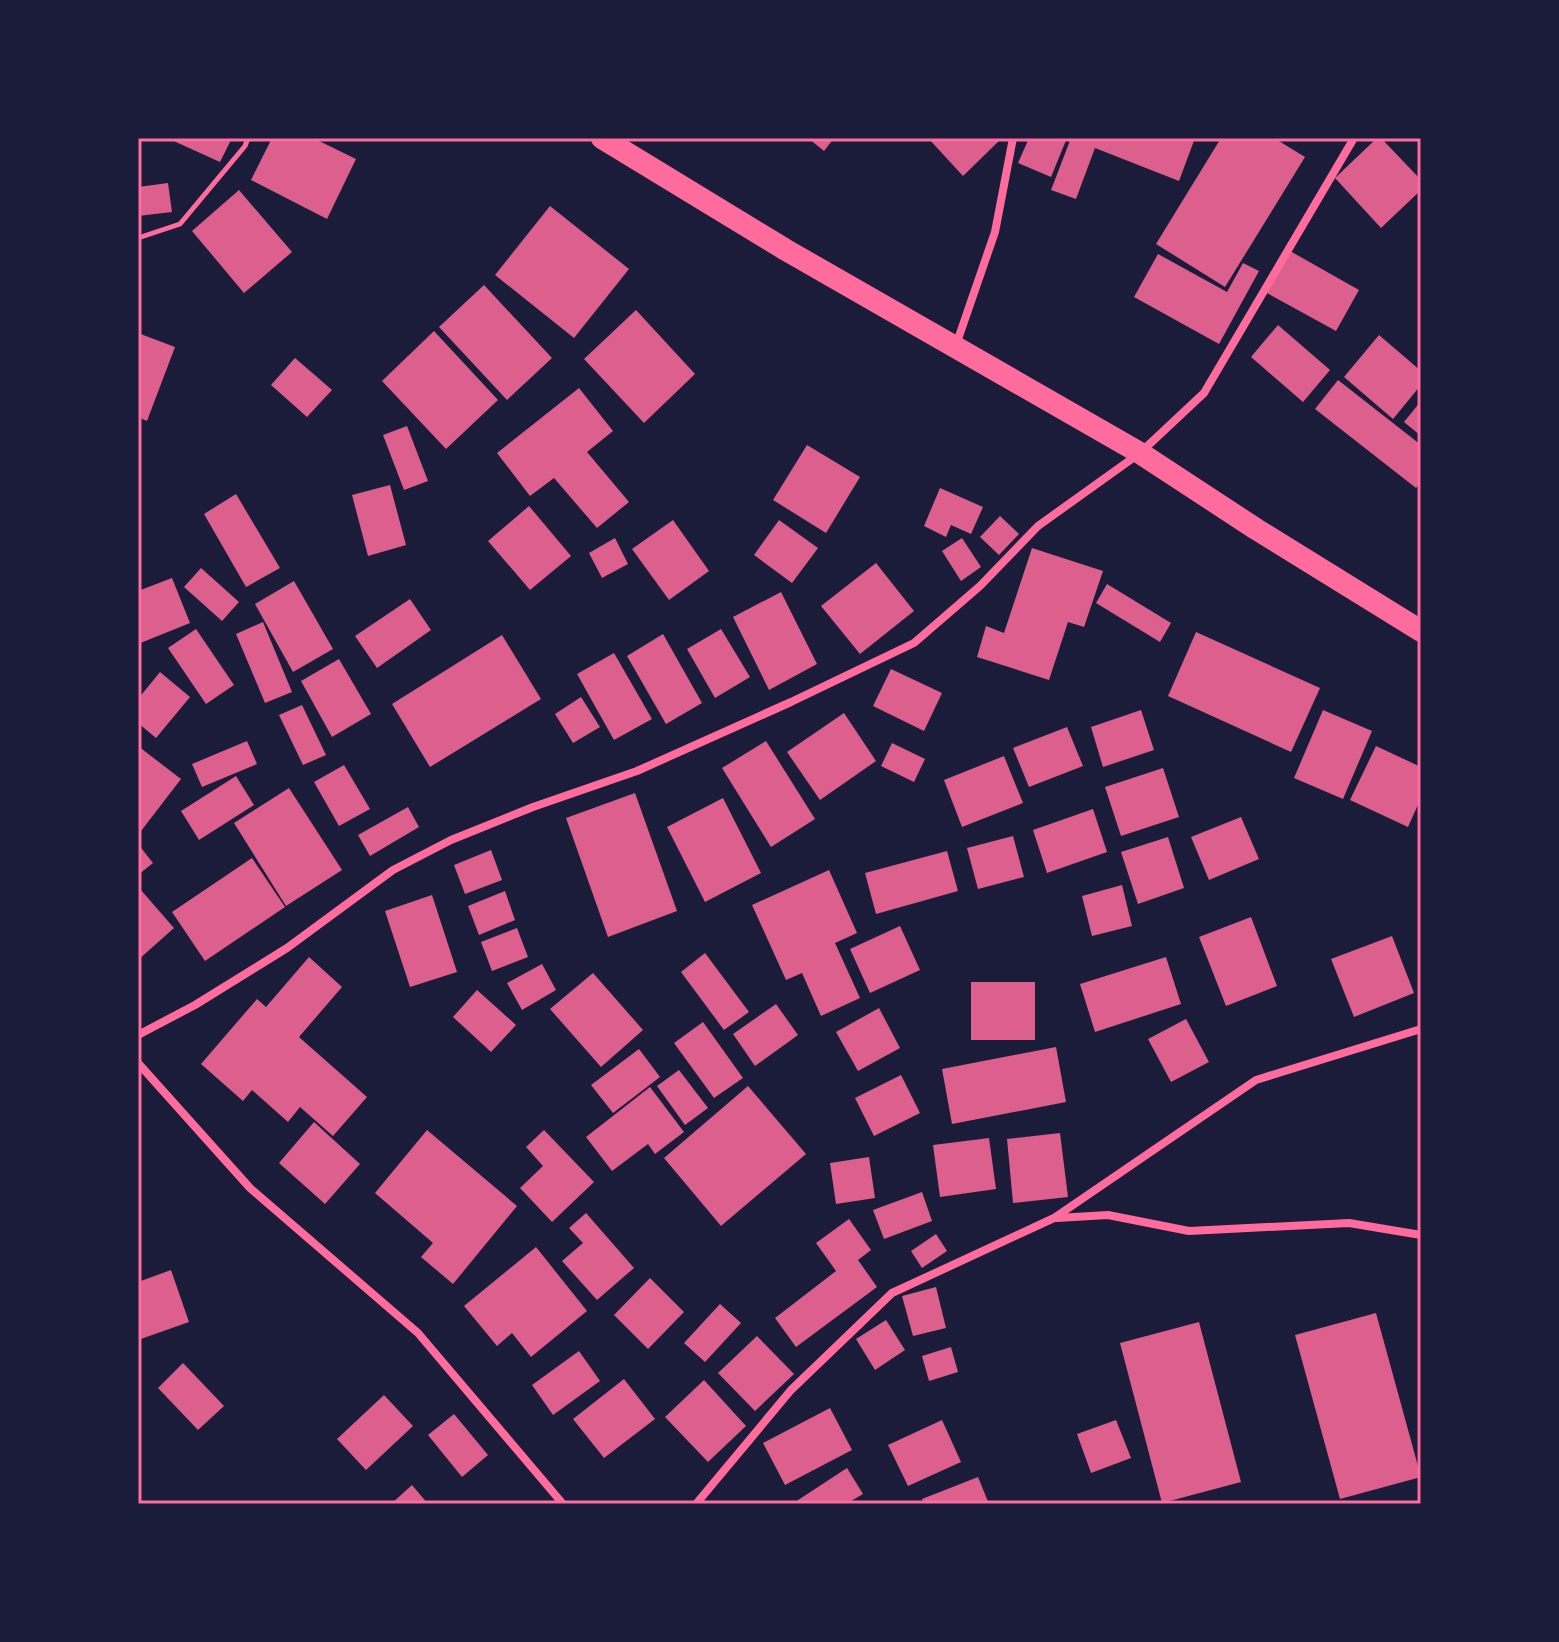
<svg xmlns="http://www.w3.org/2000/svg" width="1559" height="1642" viewBox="0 0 1559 1642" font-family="Cabin,sans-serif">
<rect width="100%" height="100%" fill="#1b1b3a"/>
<!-- building -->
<g fill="#dd5f8e">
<polygon points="167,138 232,138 220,162"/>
<polygon points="272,138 313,138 356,159 327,219 251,180"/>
<polygon points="808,138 834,138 824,151"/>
<polygon points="928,138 1000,138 1001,139 963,176"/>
<polygon points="1029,138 1067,138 1051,177 1018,163"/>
<polygon points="1071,138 1195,138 1179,181 1095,148 1076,199 1051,190"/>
<polygon points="1221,138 1274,138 1305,157 1225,287 1156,244"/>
<polygon points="1377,138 1381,138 1421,180 1421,190 1381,228 1335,178"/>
<polygon points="168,183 172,212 138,216 138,187"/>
<polygon points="239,190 292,252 244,293 192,231"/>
<polygon points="550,206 629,269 574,338 495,275"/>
<polygon points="1290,251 1359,290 1336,331 1267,293"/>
<polygon points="1158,254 1227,292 1243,263 1259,271 1219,344 1134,297"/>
<polygon points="484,285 552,358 507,400 439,327"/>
<polygon points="636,310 695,374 644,423 584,359"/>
<polygon points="1278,325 1330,370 1303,402 1251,357"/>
<polygon points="434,331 498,400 446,449 382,381"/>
<polygon points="138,333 175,347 147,421 138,417"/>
<polygon points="1379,335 1421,371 1421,385 1393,419 1344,377"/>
<polygon points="295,358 332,390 307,417 271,385"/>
<polygon points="1338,380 1421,445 1421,482 1416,488 1315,409"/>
<polygon points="579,388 613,431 587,452 629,502 597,528 554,478 530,496 497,453"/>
<polygon points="1421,401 1421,436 1404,422"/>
<polygon points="407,426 428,481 404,490 383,435"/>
<polygon points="807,445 860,477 826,533 773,500"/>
<polygon points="390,485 406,545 368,556 352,495"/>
<polygon points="940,488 983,507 971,534 951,525 946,537 924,526"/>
<polygon points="236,494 280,568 246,587 204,514"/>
<polygon points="529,506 571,556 530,590 488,541"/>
<polygon points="1000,516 1019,534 999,555 980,537"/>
<polygon points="673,520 709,571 669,600 632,549"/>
<polygon points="779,520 818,548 792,583 754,555"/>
<polygon points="615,538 628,564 602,578 589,553"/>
<polygon points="962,538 981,567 961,581 942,551"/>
<polygon points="1032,548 1103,571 1084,627 1068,622 1049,680 977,657 986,626 1004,633"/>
<polygon points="876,563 914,611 860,654 821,606"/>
<polygon points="201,568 239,602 222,621 184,587"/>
<polygon points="172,578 190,623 138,644 138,591"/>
<polygon points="294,581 333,649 293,672 255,604"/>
<polygon points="1107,584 1171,623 1160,642 1096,603"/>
<polygon points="781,592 817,664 769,690 733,617"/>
<polygon points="410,599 431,630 377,668 355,636"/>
<polygon points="263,622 292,692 265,703 236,634"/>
<polygon points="196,629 234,685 206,704 168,648"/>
<polygon points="721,629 750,677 715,698 687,649"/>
<polygon points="1196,632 1320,688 1291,752 1168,696"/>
<polygon points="663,634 702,703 666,724 627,656"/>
<polygon points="502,635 541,699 430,767 392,704"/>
<polygon points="614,653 652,719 614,740 577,674"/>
<polygon points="339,659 371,714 332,737 301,681"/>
<polygon points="891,669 942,693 924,731 873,706"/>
<polygon points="160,672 190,697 156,738 138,723 138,699"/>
<polygon points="581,697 600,727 573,743 555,714"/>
<polygon points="302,705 326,755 303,765 279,715"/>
<polygon points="1141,710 1154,750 1103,767 1091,727"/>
<polygon points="1323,710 1372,731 1343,799 1294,778"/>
<polygon points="844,713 876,761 820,800 787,752"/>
<polygon points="1067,727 1083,766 1029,787 1013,748"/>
<polygon points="247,741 257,764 202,787 192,764"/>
<polygon points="766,741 815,819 771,847 722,768"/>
<polygon points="892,743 925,759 914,782 881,766"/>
<polygon points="138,746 181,779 138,835"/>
<polygon points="1376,746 1421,767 1421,798 1408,827 1350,800"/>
<polygon points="1004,756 1023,803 962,827 944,780"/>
<polygon points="344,765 370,809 339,826 314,782"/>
<polygon points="1163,768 1179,817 1121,836 1105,787"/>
<polygon points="236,776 254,805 199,840 181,811"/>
<polygon points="289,788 342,870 286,906 234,823"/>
<polygon points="635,793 677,911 608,937 566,818"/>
<polygon points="723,798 761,873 705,902 667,827"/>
<polygon points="408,807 419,827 370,856 358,835"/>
<polygon points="1093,809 1107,852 1047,873 1033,830"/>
<polygon points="1241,817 1259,859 1209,880 1191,837"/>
<polygon points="1013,836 1024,877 978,889 967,848"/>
<polygon points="1168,837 1184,888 1138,904 1121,852"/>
<polygon points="138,844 153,863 138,875"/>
<polygon points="491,850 502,880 465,894 454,865"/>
<polygon points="947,851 958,891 876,914 865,873"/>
<polygon points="252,858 285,907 205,961 172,912"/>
<polygon points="829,870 857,933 835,943 860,998 821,1016 802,973 786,980 752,905"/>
<polygon points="1122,885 1132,926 1092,936 1082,896"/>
<polygon points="140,889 174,928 138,960 138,891"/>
<polygon points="505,891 515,920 479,935 468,906"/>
<polygon points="432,895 457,972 410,987 385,911"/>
<polygon points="1251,917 1277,986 1226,1006 1199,937"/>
<polygon points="900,926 920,970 870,993 850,949"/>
<polygon points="517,928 528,957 492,971 481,942"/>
<polygon points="1392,936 1414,993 1354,1017 1331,959"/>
<polygon points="705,953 749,1012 724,1030 681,972"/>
<polygon points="309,957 342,987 299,1037 367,1097 333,1136 300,1107 288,1122 252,1090 243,1101 201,1064 257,999 266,1007"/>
<polygon points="1166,957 1181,1004 1095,1032 1080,984"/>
<polygon points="542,964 556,990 522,1010 507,983"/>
<polygon points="593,973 643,1030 601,1067 550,1009"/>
<rect x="971" y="982" width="64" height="58"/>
<polygon points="477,990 516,1025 491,1052 453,1017"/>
<polygon points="776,1004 798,1035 755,1066 733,1034"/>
<polygon points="879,1008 900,1048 858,1071 836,1032"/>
<polygon points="1186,1019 1209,1062 1171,1082 1148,1039"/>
<polygon points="703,1022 743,1078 714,1098 674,1043"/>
<polygon points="1056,1047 1066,1102 952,1124 942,1069"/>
<polygon points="639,1049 660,1077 613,1113 591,1085"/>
<polygon points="679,1070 708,1108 685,1125 657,1086"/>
<polygon points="901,1075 920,1113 874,1136 855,1098"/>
<polygon points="748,1086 806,1154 721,1226 664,1158"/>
<polygon points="650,1087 684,1132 655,1154 648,1144 612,1171 586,1137"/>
<polygon points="314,1122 360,1164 325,1204 279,1163"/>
<polygon points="427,1130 517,1206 453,1284 421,1257 433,1243 375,1193"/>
<polygon points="544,1130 594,1182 552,1222 520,1188 543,1166 526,1147"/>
<polygon points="1060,1133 1068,1197 1013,1203 1007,1139"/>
<polygon points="989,1138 996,1189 940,1197 933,1145"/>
<polygon points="869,1157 875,1198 836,1204 830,1163"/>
<polygon points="922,1192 932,1221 884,1239 873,1210"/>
<polygon points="586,1213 634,1268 597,1300 562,1261 583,1243 569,1228"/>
<polygon points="849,1219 871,1250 858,1260 877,1287 796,1347 775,1318 836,1271 816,1243"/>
<polygon points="936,1234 947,1251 922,1268 911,1251"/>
<polygon points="536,1247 587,1311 531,1357 512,1333 497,1346 464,1306"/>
<polygon points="171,1270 189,1322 138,1340 138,1282"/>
<polygon points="650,1278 684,1312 648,1349 614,1315"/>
<polygon points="936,1287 946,1328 913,1336 902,1296"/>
<polygon points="720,1304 741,1323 705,1362 684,1343"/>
<polygon points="1376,1313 1421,1477 1340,1499 1295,1335"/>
<polygon points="886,1320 905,1350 875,1370 856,1339"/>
<polygon points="1199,1322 1241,1482 1162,1503 1120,1343"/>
<polygon points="757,1336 794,1374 755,1411 718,1373"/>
<polygon points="951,1347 958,1372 929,1381 922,1356"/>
<polygon points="579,1351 600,1381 553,1415 532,1385"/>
<polygon points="183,1363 224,1406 198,1430 158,1388"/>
<polygon points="624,1379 655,1419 604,1458 573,1419"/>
<polygon points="704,1380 746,1426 708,1462 665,1417"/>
<polygon points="384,1395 413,1426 366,1470 337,1439"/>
<polygon points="830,1408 852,1450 785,1485 763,1443"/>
<polygon points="454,1414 488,1455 462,1477 428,1435"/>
<polygon points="942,1420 961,1462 908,1486 888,1445"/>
<polygon points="1116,1420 1131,1458 1091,1473 1077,1434"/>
<polygon points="847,1468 863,1494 846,1504 792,1504"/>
<polygon points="978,1477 989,1504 924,1504 922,1499"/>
<polygon points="412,1485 428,1504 391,1504"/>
</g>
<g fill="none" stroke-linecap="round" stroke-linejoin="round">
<!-- path -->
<polyline stroke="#ff6b9d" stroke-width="5" points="138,238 180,224 245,146 248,138"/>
<!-- minor -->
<g stroke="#ff6b9d" stroke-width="8">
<polyline points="956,345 995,232 1013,138"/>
<polyline points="138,1035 195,1005 287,948 393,870 451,840 533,807 637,771 791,702 914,643 980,586 1038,526 1140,453 1204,393 1354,138"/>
<polyline points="138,1063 250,1188 418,1333 563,1504"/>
<polyline points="1057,1218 1108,1215 1189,1231 1349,1223 1421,1235"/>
<polyline points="696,1504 791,1390 892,1293 1054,1218 1256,1080 1421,1029"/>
</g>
<!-- trunk -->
<polyline stroke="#ff6b9d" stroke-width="22" points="602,138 786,250 1140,453 1256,529 1421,631"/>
</g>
<!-- border -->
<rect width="1559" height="1642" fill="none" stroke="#1b1b3a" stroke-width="280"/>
<rect x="140" y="140" width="1279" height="1362" fill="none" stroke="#ff6b9d" stroke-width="3"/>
</svg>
